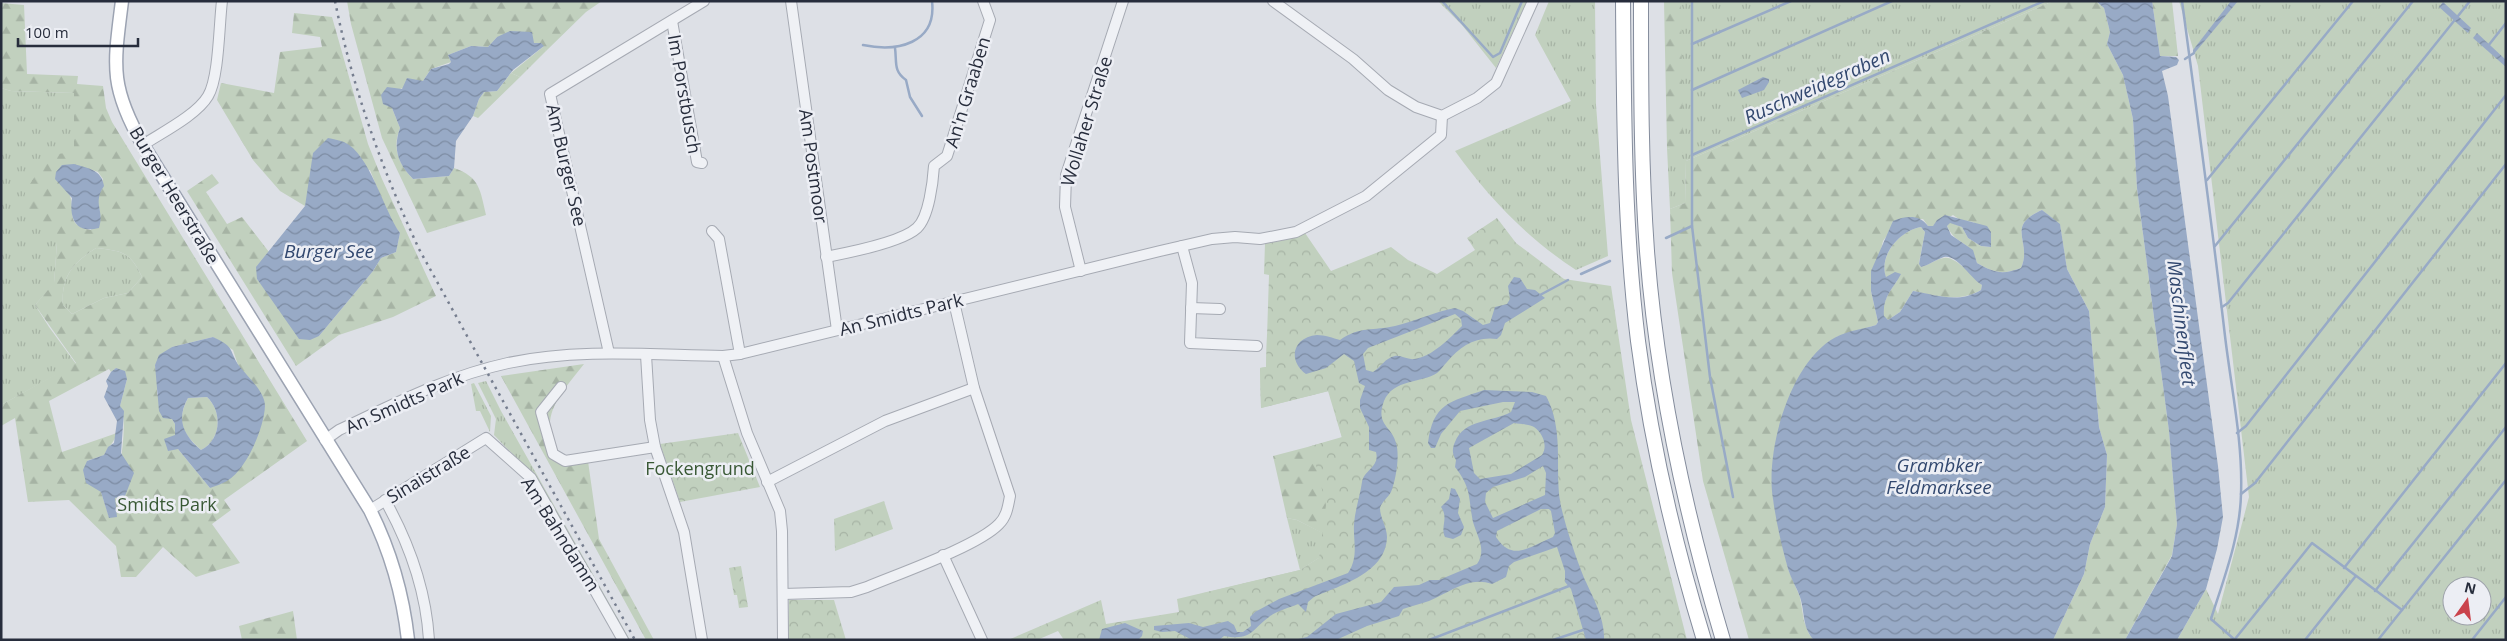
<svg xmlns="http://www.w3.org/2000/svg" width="2507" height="641" viewBox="0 0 2507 641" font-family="'Open Sans',sans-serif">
<defs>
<pattern id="grass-tufts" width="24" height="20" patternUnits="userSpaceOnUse" patternTransform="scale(1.25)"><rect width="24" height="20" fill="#c1d0be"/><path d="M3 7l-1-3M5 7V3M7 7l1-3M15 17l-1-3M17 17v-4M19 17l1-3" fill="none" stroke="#a6b3a4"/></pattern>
<pattern id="forest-firs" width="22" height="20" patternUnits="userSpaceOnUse" patternTransform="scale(1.25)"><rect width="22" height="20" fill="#c1d0be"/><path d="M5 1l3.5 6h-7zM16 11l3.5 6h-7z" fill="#a6b3a4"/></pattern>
<pattern id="park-crowns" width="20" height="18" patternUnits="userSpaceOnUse" patternTransform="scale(1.25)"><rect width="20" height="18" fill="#c1d0be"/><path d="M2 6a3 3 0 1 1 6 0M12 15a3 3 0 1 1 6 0" fill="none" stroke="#a6b3a4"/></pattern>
<pattern id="water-waves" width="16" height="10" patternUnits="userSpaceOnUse" patternTransform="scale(1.25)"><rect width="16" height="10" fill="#98aac6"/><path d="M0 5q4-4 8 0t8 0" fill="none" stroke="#7c8ba2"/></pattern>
</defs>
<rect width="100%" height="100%" fill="#dde0e6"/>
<!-- grass -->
<g fill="url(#grass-tufts)" fill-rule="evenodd">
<polygon points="1438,1 1527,1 1496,68 1462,25"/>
<path d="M1549,1H1595L1596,105L1608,256L1576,270C1527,238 1489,198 1455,151L1571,101L1535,35Z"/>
<polygon points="1681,1 2053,1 1686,161 1685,203 1670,209 1667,148 1670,149 1680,58"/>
<path d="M2179,1H2506V640H2177L2206,589L2218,614L2249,497L2198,66ZM2452,586H2482V616H2452Z"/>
<polygon points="544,46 546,51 520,77 511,73"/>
<polygon points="1,88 11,91 74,93 74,152 57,242 54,284 35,305 49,327 76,364 1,405"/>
<path d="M96,248C123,251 130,252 142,277L128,293L104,298L72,314L63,305C61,276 73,263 96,248Z"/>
<polygon points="486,381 501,411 630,640 628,640 534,476 494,435 496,419 478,383"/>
<polygon points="474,383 491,416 490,432 480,411 476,411 471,384"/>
<polygon points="1287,518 1297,520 1323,533 1319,558 1300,570"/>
</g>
<!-- forest -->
<g fill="url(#forest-firs)" fill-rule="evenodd">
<path d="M347,1H602L586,12L546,51L541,43L538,44L497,37L488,47L471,46L448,55L451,62L431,69L423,81L397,90L392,108L400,128C392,148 398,163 413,179L449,176L454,168C480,177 480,190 486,215L427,233L382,138L351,24Z"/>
<polygon points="1664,1 1681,1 1683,152 1674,158 1670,149 1667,148"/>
<path d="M2053,1H2096L2104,8L2110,32L2107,44L2123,75L2133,119L2137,188L2169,431L2177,524L2172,555L2125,640H2053L2084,574L2090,544L2105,507L2107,455L2099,427L2089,311L2067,269L2060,225L2042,210C2004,227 2033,241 2021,268C2003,275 1994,273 1977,263C1970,239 1956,246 1947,226L1950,222L1962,227L1968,238L1981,246L1990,247L1991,233L1973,222L1960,220L1953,215L1933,226H1928L1923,219L1893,221L1891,230L1883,241L1871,291L1878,322L1876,325L1836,337L1773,498L1788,569L1800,597L1804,621L1809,634L1814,640H1749L1703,481L1672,273L1670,209L1685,203L1686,161Z"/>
<polygon points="2152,1 2172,1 2178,56 2160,56"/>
<path d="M1,3L24,5L27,74L78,76L77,84L103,86L106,108L112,122L307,441L224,500L231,510L212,524L240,563L196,577L163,547L136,577H121L116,546L69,500L28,502L15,418L1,426V405L76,363L35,305L54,283L57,242L20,212L26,190L49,155L74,152V93L11,91L1,88ZM86,168L98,172L103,179L97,202L100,212L91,230C62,225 78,209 68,191ZM96,248C123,251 130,252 142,277L128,293L104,298L72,314L63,305C61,276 73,263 96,248ZM213,337L233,350L238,365L262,397L265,406L253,447L210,488L178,449L175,424L157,394L158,381L155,365L172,347ZM116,368L127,379L120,406C131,421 115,497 109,517L101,492L87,461L104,455C108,447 114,443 117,433L62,452L49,401L109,369L111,372Z"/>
<polygon points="294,13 332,17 368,144 382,179 436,296 393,317 339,335 296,366 187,191 212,174 219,183 206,192 227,224 242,217 269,252 257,267 257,279 275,302 319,336 373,271 381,258 396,252 400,233 389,218 370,170 309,190 305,206 280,191 253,160 217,100 221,83 274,93 280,52 322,47 320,37 292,33"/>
<polygon points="511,73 520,77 478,118 473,116 479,99 484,92 497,91"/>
<path d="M1921,227L1925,232L1919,263L1921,267C1929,265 1936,259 1944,258C1955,255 1973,277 1982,285L1981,290C1958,303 1937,296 1913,291L1900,312L1888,320L1883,316C1883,301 1888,293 1897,281L1886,278C1878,256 1900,230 1921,227Z"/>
<polygon points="1267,334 1336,357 1355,556 1203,614 1204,593 1300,570 1319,558 1322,533 1297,520 1287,518 1273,456 1342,438 1328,391 1261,408 1260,368 1266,367"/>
<path d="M584,364C562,393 534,418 561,456L587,454L599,539L654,640H646L501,376Z"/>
<path d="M207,397C223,412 221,440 201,450C182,433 176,421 188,398Z"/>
<polygon points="293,611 297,640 242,640 239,626"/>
</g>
<!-- park -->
<g fill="url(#park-crowns)">
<polygon points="1497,218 1516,243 1564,279 1611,286 1631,420 1687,640 1064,640 1058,631 1037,640 1008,640 1101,600 1106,624 1179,612 1177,599 1300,570 1319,558 1326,505 1311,446 1342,437 1329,391 1261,408 1260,368 1266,367 1269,275 1264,274 1265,243 1280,241 1305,233 1331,271 1391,247 1408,260 1437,274 1475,250 1467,238"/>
<polygon points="738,433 760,487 680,502 660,444"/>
<polygon points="884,501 893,529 835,551 834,519"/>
<polygon points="741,566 748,607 739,608 737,595 734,595 729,568"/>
<polygon points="789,600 834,600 846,640 788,640"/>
</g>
<!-- water -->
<g fill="url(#water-waves)" fill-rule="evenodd">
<polygon points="2096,1 2152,1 2160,56 2176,57 2179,60 2177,65 2162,71 2168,96 2218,466 2223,517 2217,549 2206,589 2177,640 2125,640 2172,556 2177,524 2169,431 2137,188 2133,119 2123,75 2107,44 2110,32 2104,8"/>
<polygon points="2231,1 2238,1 2193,55 2193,50"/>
<polygon points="2443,2 2471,28 2468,33 2439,7"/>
<path d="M510,31L532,32L534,43H541L544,46L513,70L497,91L484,92L479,99L473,116L456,141L454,168L449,176L413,179C397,163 393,148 400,128L392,108L383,104L381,95L387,87L402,89L407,78L423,81L431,69L449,64L451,62L448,55L471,46L488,47L497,37Z"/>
<polygon points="2477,33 2506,60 2506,67 2473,38"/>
<polygon points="1763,77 1769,79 1769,82 1764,90 1742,98 1738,90"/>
<path d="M328,138C333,139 339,140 344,142C370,154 383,209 400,233L396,252L381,258L373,271L319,336L310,340L299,339L257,279L256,267L305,206L313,153Z"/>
<path d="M74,164C88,168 102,170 104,186C92,204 105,210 99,228C76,234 69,219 72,198L55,179L56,172L62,165Z"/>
<path d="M2042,210L2060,224L2067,269L2089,311L2099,427L2107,455L2105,507L2090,544L2084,574L2053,640H1814C1802,628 1805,612 1800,597C1797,588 1791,579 1788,569C1782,547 1776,522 1773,499C1765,451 1790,361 1836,337C1847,331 1863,329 1876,325L1878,322L1871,291V271L1893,221C1906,216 1919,214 1928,226H1933L1937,220L1945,215L1987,226L1991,232V247L1981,246L1968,238L1962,227L1950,223L1947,226L1951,235L1973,250L1977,263C1994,273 2003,275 2021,268C2033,241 2004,227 2042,210ZM1921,227L1925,232L1919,264L1921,267C1929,265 1937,259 1944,257C1957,254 1970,278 1982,285L1981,290C1958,304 1937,295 1913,291L1900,312L1888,320L1884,316C1882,297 1893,289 1901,274L1895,272L1886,277C1878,255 1901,230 1921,227Z"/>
<path d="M1514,277L1520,278L1527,289L1535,290L1545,298L1505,323L1501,335L1497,339C1476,336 1460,346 1447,362C1444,365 1441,370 1437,373C1422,383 1393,379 1384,401C1375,425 1392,426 1396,443C1400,455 1396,480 1391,492C1388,498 1382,501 1380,508C1380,518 1387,527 1387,537C1386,573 1341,585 1314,597L1308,602L1306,612L1298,604C1289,608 1276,611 1269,617C1251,630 1252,641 1224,636L1219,640H1192L1175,631L1162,632L1154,630V626L1189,623L1203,627L1228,621L1234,625L1237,632H1243L1251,626L1250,617L1255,612L1279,599L1348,573C1359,556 1353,542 1354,524C1355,510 1360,496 1362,482C1364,470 1380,467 1376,452L1369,450V427L1360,408V400L1365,386L1359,383L1354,361L1344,354L1326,368L1306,374C1287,360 1293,337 1317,335C1325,335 1333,338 1340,340C1360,326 1373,331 1395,326C1415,321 1434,312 1455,308L1463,311L1483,325L1490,323L1495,307L1507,304L1510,299L1508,286ZM1455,314L1461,319L1462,326C1450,338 1432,357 1414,359C1408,360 1401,355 1395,356C1385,358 1381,367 1373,372L1366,370L1363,354L1368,348Z"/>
<path d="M213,337C237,348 228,351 240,367C248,377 265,392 265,406C264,428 247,469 227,481C222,484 215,486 210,488L178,449L168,451L164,439L175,435V424L172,419L163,418L159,411L155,365L159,355L172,347ZM207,397C223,412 221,440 201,450C183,435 176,419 188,398Z"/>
<polygon points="116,368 125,371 127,379 120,406 124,411 121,453 134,473 125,496 115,498 117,517 109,518 101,492 86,483 83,470 87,461 104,455 108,447 114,443 117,421 104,397 108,386 106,381 111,372"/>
<path d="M1484,390L1532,392L1546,396C1564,429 1555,466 1560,501C1563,519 1578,565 1586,582C1594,600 1605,619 1604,640H1586L1571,589L1565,582V571L1557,547L1514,562L1509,566L1506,577L1492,584C1468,576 1451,592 1429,601C1421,604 1411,606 1403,609L1399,616L1367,626L1336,640H1294L1307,637L1336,614L1381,602L1394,587L1419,585L1430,580H1439L1477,564C1487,550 1477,536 1473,522C1468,497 1472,489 1455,467L1456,460C1452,454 1452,449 1455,442C1464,419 1493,422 1511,412L1515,402H1503L1460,411L1441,434L1435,448H1431L1428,443C1433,403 1450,402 1484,390ZM1514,423C1520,424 1529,424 1534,427C1543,433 1548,446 1542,455L1511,474L1480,479L1474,473L1469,448ZM1543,466L1546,473L1545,495L1493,518L1485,502L1486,493L1493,487L1525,477ZM1541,509H1549L1551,511L1555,533L1553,537C1530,546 1513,563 1496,537L1497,531Z"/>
<path d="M1451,488L1455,489L1460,499L1458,513L1464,527L1461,535L1453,539L1445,537C1440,527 1449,518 1441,507L1449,499Z"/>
<polygon points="1125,623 1143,631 1142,636 1138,640 1099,640 1102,629"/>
</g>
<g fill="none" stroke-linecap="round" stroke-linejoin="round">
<!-- stream -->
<g stroke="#98aac6" stroke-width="2.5">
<polyline points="1442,1 1493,57 1500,53 1522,1"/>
<path d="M2182,1C2197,113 2212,224 2225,336C2231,387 2243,442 2241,494C2240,537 2224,578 2211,619L2235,640"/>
<polyline points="1692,44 1791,1"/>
<path d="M863,45C897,52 937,44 932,1"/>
<polyline points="2488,46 2506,23"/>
<path d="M895,48C897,62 893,71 906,80L910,97L922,116"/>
<polyline points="2185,59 2194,53"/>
<polyline points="1692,90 1892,1"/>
<polyline points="1692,155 2044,1"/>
<polyline points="2207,180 2353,1"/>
<polyline points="1692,226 1710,377 1733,497"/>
<polyline points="1666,238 1692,226 1692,1"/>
<polyline points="2215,246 2413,1"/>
<polyline points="1581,274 1610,261"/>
<polyline points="1540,295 1568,280"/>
<polyline points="2222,307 2228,303 2470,1"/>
<polyline points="2237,433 2246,426 2506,95"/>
<polyline points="2241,494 2255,483 2506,164"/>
<polyline points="2344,568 2506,363"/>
<polyline points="2375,591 2506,427"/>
<polyline points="2235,639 2312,543 2402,610"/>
<polyline points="1429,640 1569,586"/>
<polyline points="1553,640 1583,630"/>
<polyline points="2305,640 2355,577"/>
<polyline points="2378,640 2506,480"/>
<polyline points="2472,640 2506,597"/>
</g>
<defs>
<g id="minor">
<polyline points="791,1 837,330"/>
<polyline points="1273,1 1353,59 1388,90 1416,107 1442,116 1477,98 1496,83 1533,1"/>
<polyline points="672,21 697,162 702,163"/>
<path d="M143,145C161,133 197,115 208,96C219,78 219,25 222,1"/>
<polyline points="712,231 719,239 740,354"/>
<polyline points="1182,246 1192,283 1190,343 1257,346"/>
<path d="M826,257C847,253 902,242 917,228C929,217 933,181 934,166L947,156L990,20L983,1"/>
<polyline points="1081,271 1065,207 1066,175 1123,1"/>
<polyline points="1191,308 1220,309"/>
<polyline points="609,353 550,94 704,1"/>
<polyline points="646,355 650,420 655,447 684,532 702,640"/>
<polyline points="723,356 747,433 780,511 782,531 783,640"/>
<polyline points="561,387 541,412 553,454 565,461 655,447"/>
<path d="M325,440L339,430C394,404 448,376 508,363C579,348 652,355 723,356L740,354L1160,251L1212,239L1235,237L1260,239L1296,232L1366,196L1441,135L1442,116"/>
<polyline points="767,482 885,421 974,388"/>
<path d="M385,500C409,543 426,590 429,640"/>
<polyline points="370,510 486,438 531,478 623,640"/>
<polyline points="943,555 982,640"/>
<path d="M783,594L851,592L867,587C898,574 978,546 999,524C1007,516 1008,506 1010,496L974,388L954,302"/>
</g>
<path id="major" d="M122,1C114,65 109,86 143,145L370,510C390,550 403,595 408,640"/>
<g id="highway">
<path d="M1623,1C1624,115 1624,228 1638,341C1651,442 1674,542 1704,640"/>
<path d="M1641,1C1641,84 1641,168 1647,251C1657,383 1685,513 1723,640"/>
</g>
</defs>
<!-- minor casing -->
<use href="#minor" stroke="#a6aab3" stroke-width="12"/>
<!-- major casing -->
<use href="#major" stroke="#9ca3b2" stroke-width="15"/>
<!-- highway casing -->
<use href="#highway" stroke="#848c9c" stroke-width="16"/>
<!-- minor -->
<use href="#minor" stroke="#eff1f5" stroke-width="10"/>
<!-- major -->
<use href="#major" stroke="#fff" stroke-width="12"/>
<!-- highway -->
<use href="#highway" stroke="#fff" stroke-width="14"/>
<!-- rail -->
<path stroke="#767e8f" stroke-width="2.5" stroke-dasharray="2.5 5" stroke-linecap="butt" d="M335,1C352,87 382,169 419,249L635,640"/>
</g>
<g text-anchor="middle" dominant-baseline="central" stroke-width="5" stroke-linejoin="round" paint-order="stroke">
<!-- street labels -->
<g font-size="18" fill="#272d3c" stroke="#eceef4">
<text transform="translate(967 92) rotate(-73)">An'n Graaben</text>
<text transform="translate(685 94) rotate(80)">Im Porstbusch</text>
<text transform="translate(1086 121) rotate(-73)">Wollaher Straße</text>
<text transform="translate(567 165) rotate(77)">Am Burger See</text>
<text transform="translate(814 166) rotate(82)">Am Postmoor</text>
<text transform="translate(175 195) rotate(59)">Burger Heerstraße</text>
<text transform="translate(901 314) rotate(-14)">An Smidts Park</text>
<text transform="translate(404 402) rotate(-24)">An Smidts Park</text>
<text transform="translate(428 474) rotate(-31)">Sinaistraße</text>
<text transform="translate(561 534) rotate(58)">Am Bahndamm</text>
</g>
<!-- park labels -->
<g font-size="18" fill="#385834" stroke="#eceef4">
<text x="700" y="468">Fockengrund</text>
<text x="167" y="504">Smidts Park</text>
</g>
<!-- water labels -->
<g font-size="19" font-style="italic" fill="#32486f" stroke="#eceef4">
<text transform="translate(1817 86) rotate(-24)">Ruschweidegraben</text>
<text x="329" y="251">Burger See</text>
<text transform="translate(2182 323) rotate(83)">Maschinenfleet</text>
<text x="1939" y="465">Grambker<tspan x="1939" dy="22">Feldmarksee</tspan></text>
</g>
</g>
<!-- border -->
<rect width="2507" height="641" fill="none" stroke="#272d3c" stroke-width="5"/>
<!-- north arrow -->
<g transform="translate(2467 601) rotate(14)"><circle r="24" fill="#eceef4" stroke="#9da1aa"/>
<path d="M0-4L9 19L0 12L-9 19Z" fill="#ca434c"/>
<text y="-8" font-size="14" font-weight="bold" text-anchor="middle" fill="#272d3c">N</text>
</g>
<!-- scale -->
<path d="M18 38v8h120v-8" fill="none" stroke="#272d3c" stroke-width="2.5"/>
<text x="25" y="38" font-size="15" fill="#272d3c" stroke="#eceef4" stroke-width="4" paint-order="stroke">100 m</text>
</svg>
